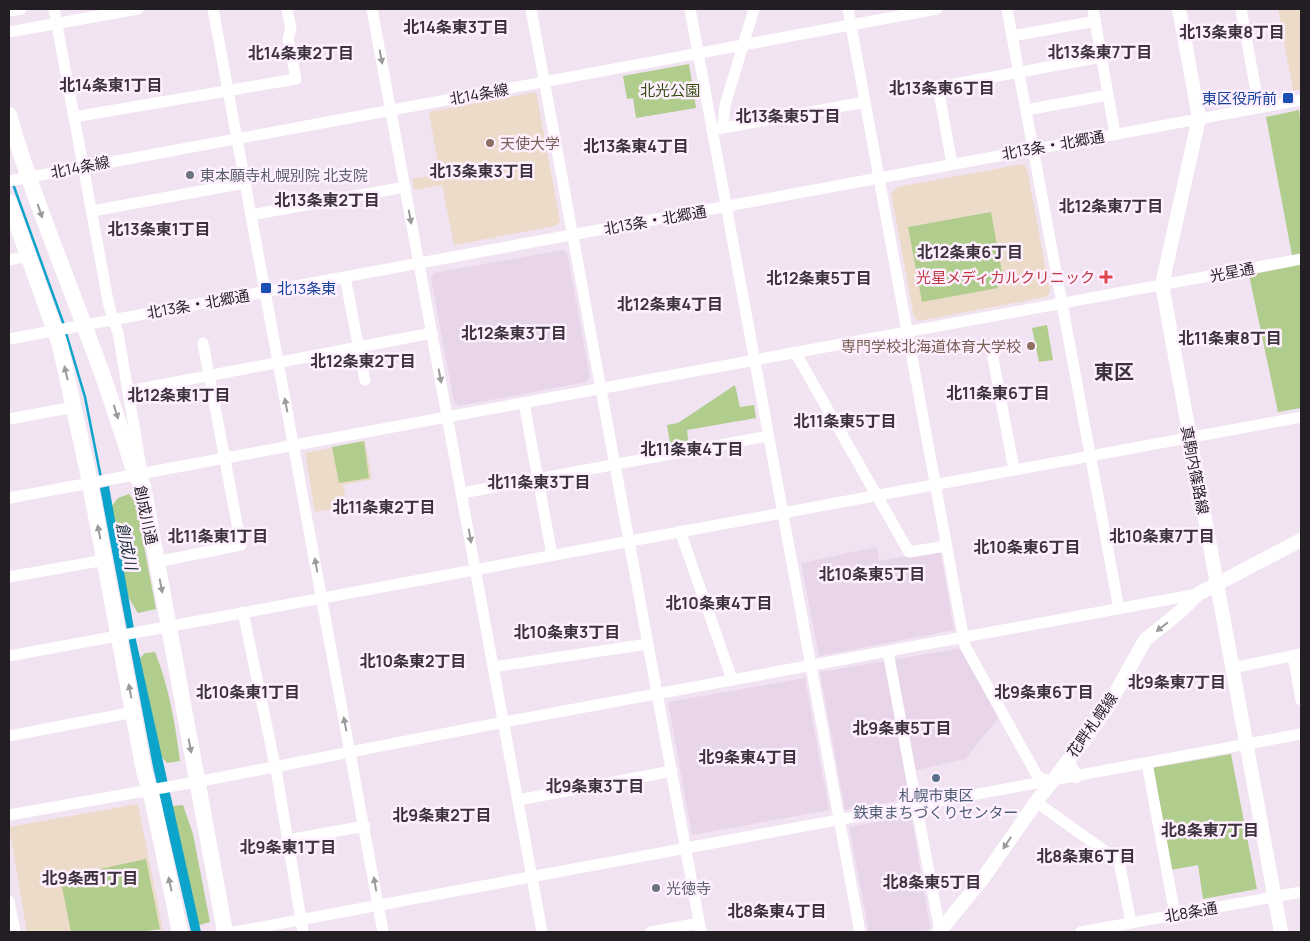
<svg xmlns="http://www.w3.org/2000/svg" width="1310" height="941" viewBox="0 0 1310 941" font-family="Manrope,'Noto Sans JP',sans-serif">
<rect width="100%" height="100%" fill="#f1e3f1"/>
<!-- built -->
<g fill="#e8d5e9">
<polygon points="562,250 567,253 590,377 586,382 459,406 454,402 431,278 434,273"/>
<polygon points="877,547 879,561 940,550 954,630 819,656 801,563"/>
<polygon points="962,648 1000,716 965,759 913,771 918,797 845,810 820,672"/>
<polygon points="805,678 829,810 692,835 668,702"/>
<polygon points="911,815 930,927 925,932 869,932 849,827"/>
</g>
<!-- education -->
<g fill="#eddbca">
<polygon points="1278,9 1301,9 1301,89 1293,91"/>
<polygon points="536,92 560,221 555,226 454,245 442,185 414,190 412,179 440,174 429,112"/>
<polygon points="1022,164 1027,168 1050,292 1046,297 919,321 914,317 891,193 898,187"/>
<polygon points="365,441 372,479 343,485 347,506 315,512 305,453"/>
<polygon points="138,804 163,930 27,932 9,827"/>
</g>
<!-- green -->
<g fill="#b0cd8d">
<polygon points="689,64 696,108 636,118 633,98 627,99 623,76"/>
<polygon points="1299,110 1301,126 1301,408 1278,412 1249,275 1294,266 1266,117"/>
<polygon points="991,212 1002,272 996,273 998,288 922,302 908,227"/>
<polygon points="1047,325 1053,360 1039,362 1032,328"/>
<polygon points="735,385 740,407 754,405 756,418 687,430 689,446 671,449 667,425 678,423"/>
<polygon points="364,441 369,478 339,483 332,447"/>
<polygon points="129,494 136,504 156,609 138,613 127,595 111,507 118,498"/>
<path d="M155,652C169,687 175,723 180,761L167,763L152,746L139,659L145,653Z"/>
<polygon points="1231,754 1257,889 1203,899 1198,865 1171,870 1152,768"/>
<polygon points="183,805 193,834 210,922 199,925 186,900 172,806"/>
<polygon points="146,859 160,929 140,932 71,932 61,882 72,880 72,875"/>
</g>
<!-- water -->
<polygon fill="#0ca4ca" points="109,486 136,640 201,932 191,932 153,767 100,488"/>
<g fill="none" stroke-linecap="round" stroke-linejoin="round">
<!-- stream -->
<g stroke="#0ca4ca" stroke-width="2.5">
<polyline points="13,184 64,325"/>
<polyline points="66,333 85,397 101,478"/>
</g>
<!-- minor -->
<g stroke="#fff" stroke-width="11">
<polyline points="54,9 109,306 118,333 143,479"/>
<polyline points="213,9 383,932"/>
<polyline points="372,9 542,932"/>
<polyline points="531,9 701,932"/>
<polyline points="690,9 860,932"/>
<polyline points="848,9 965,646 1038,777 1050,781"/>
<polyline points="1007,9 1119,609"/>
<polyline points="1093,9 1115,134"/>
<polyline points="1241,9 1259,107"/>
<polyline points="9,11 21,9"/>
<polyline points="9,32 138,9"/>
<polyline points="1012,36 1096,21"/>
<polyline points="1026,110 1108,95"/>
<polyline points="74,117 296,79 288,38 291,29 287,9"/>
<polyline points="723,127 725,105 754,9"/>
<polyline points="712,130 865,102"/>
<polyline points="952,164 938,87 1102,57"/>
<polyline points="9,181 937,9"/>
<polyline points="92,211 245,183"/>
<polyline points="251,215 405,187"/>
<polyline points="9,260 28,256"/>
<polyline points="345,277 365,380"/>
<polyline points="9,339 1301,100"/>
<polyline points="795,352 909,552 946,546"/>
<polyline points="993,358 1014,470"/>
<polyline points="129,391 432,333"/>
<polyline points="524,403 552,555"/>
<polyline points="9,419 74,407"/>
<polyline points="462,493 768,436"/>
<polyline points="9,498 1301,259"/>
<polyline points="680,531 732,679"/>
<polyline points="156,562 241,545 203,343"/>
<polyline points="9,577 105,560"/>
<polyline points="243,612 277,775 303,932"/>
<polyline points="888,652 940,931"/>
<polyline points="9,656 1301,417"/>
<polyline points="1293,656 1301,700"/>
<polyline points="493,667 648,644"/>
<polyline points="1232,668 1301,654"/>
<polyline points="9,736 134,712"/>
<polyline points="1147,763 1175,915"/>
<polyline points="518,800 672,771"/>
<polyline points="1036,802 1119,861 1131,923"/>
<polyline points="9,815 207,780 504,722 1198,594"/>
<polyline points="287,840 365,826"/>
<polyline points="9,901 15,932"/>
<polyline points="234,932 1301,734"/>
<polyline points="651,932 699,923"/>
<polyline points="1081,932 1301,892"/>
</g>
<!-- major -->
<g stroke="#fff" stroke-width="14">
<polyline points="1179,9 1199,118 1162,285 1281,932"/>
<polyline points="1067,762 1076,776"/>
<polyline points="939,932 984,877 1036,802 1091,731 1107,708 1145,640 1182,610 1198,594 1301,540"/>
</g>
<!-- highway -->
<g stroke="#fff" stroke-width="16">
<path d="M9,115C31,192 62,265 90,341C107,385 121,429 135,474L143,486L225,932"/>
<polyline points="9,202 60,345 88,473 144,771 153,802 180,932"/>
</g>
</g>
<!-- one-way arrows -->
<defs><path id="oneway-solid" d="M-6-.8H1V-3.2L6.5 0L1 3.2V.8H-6Z" transform="scale(1.25)"/></defs>
<g fill="#9c9a9c">
<use href="#oneway-solid" transform="translate(381 57) rotate(79)"/>
<use href="#oneway-solid" transform="translate(40 211) rotate(71)"/>
<use href="#oneway-solid" transform="translate(410 217) rotate(80)"/>
<use href="#oneway-solid" transform="translate(66 373) rotate(-103)"/>
<use href="#oneway-solid" transform="translate(440 376) rotate(79)"/>
<use href="#oneway-solid" transform="translate(286 405) rotate(-101)"/>
<use href="#oneway-solid" transform="translate(116 412) rotate(72)"/>
<use href="#oneway-solid" transform="translate(99 532) rotate(-101)"/>
<use href="#oneway-solid" transform="translate(470 536) rotate(80)"/>
<use href="#oneway-solid" transform="translate(316 565) rotate(-100)"/>
<use href="#oneway-solid" transform="translate(161 586) rotate(79)"/>
<use href="#oneway-solid" transform="translate(1162 627) rotate(142)"/>
<use href="#oneway-solid" transform="translate(130 691) rotate(-101)"/>
<use href="#oneway-solid" transform="translate(345 724) rotate(-101)"/>
<use href="#oneway-solid" transform="translate(190 746) rotate(79)"/>
<use href="#oneway-solid" transform="translate(1007 843) rotate(124)"/>
<use href="#oneway-solid" transform="translate(170 884) rotate(-102)"/>
<use href="#oneway-solid" transform="translate(375 884) rotate(-100)"/>
</g>
<!-- markers -->
<g fill="#1a4fb4" stroke="#fef0ff" stroke-width="2">
<rect x="1282" y="92" width="12" height="12" rx="2.5"/>
<rect x="260" y="282" width="12" height="12" rx="2.5"/>
</g>
<g fill="#8d6e63" stroke="#fef0ff" stroke-width="2">
<circle cx="490" cy="143" r="5"/>
<circle cx="1031" cy="346" r="5"/>
</g>
<g fill="#6b7280" stroke="#fef0ff" stroke-width="2">
<circle cx="190" cy="175" r="5"/>
<circle cx="656" cy="888" r="5"/>
</g>
<path fill="#e0444e" stroke="#fef0ff" stroke-width="2" d="M1103.5 269.5h5v5h5v5h-5v5h-5v-5h-5v-5h5z"/>
<circle fill="#5c6f8a" stroke="#fef0ff" stroke-width="2" cx="936" cy="778" r="5"/>
<g text-anchor="middle" dominant-baseline="central" stroke-width="5" stroke-linejoin="round" paint-order="stroke">
<!-- park labels -->
<g font-size="15" fill="#364d0e" stroke="#fef0ff">
<text x="670" y="90">北光公園</text>
</g>
<!-- street labels -->
<g font-size="15" fill="#231e23" stroke="#fef0ff">
<text transform="translate(479 94) rotate(-10)">北14条線</text>
<text transform="translate(1053 145) rotate(-10)">北13条・北郷通</text>
<text transform="translate(80 167) rotate(-11)">北14条線</text>
<text transform="translate(655 220) rotate(-10)">北13条・北郷通</text>
<text transform="translate(1232 272) rotate(-11)">光星通</text>
<text transform="translate(198 304) rotate(-10)">北13条・北郷通</text>
<text transform="translate(1195 470) rotate(79)">真駒内篠路線</text>
<text transform="translate(146 515) rotate(78)">創成川通</text>
<text transform="translate(1092 725) rotate(-55)">花畔札幌線</text>
<text transform="translate(1191 912) rotate(-10)">北8条通</text>
</g>
<!-- transit labels -->
<g font-size="15" fill="#164399" stroke="#fef0ff" text-anchor="end">
<text x="1277" y="98">東区役所前</text>
<text x="277" y="288" text-anchor="start">北13条東</text>
</g>
<!-- education labels -->
<g font-size="15" fill="#785e54" stroke="#fef0ff" text-anchor="start">
<text x="500" y="143">天使大学</text>
<text x="1021" y="346" text-anchor="end">専門学校北海道体育大学校</text>
</g>
<!-- worship labels -->
<g font-size="15" fill="#5b616d" stroke="#fef0ff" text-anchor="start">
<text x="200" y="175">東本願寺札幌別院 北支院</text>
<text x="666" y="888">光徳寺</text>
</g>
<!-- health labels -->
<g font-size="15" fill="#be3a42" stroke="#fef0ff" text-anchor="end">
<text x="1095" y="277">光星メディカルクリニック</text>
</g>
<!-- service labels -->
<g font-size="15" fill="#4e5e75" stroke="#fef0ff">
<text x="936" y="795">札幌市東区<tspan x="936" dy="17">鉄東まちづくりセンター</tspan></text>
</g>
<!-- neighbourhood labels -->
<g font-size="16" font-weight="bold" fill="#3d323d" stroke="#fef0ff">
<text x="456" y="27">北14条東3丁目</text>
<text x="1232" y="32">北13条東8丁目</text>
<text x="1100" y="52">北13条東7丁目</text>
<text x="301" y="53">北14条東2丁目</text>
<text x="111" y="85">北14条東1丁目</text>
<text x="942" y="88">北13条東6丁目</text>
<text x="788" y="116">北13条東5丁目</text>
<text x="636" y="146">北13条東4丁目</text>
<text x="482" y="171">北13条東3丁目</text>
<text x="327" y="200">北13条東2丁目</text>
<text x="1111" y="206">北12条東7丁目</text>
<text x="159" y="229">北13条東1丁目</text>
<text x="970" y="252">北12条東6丁目</text>
<text x="819" y="278">北12条東5丁目</text>
<text x="670" y="304">北12条東4丁目</text>
<text x="514" y="333">北12条東3丁目</text>
<text x="1230" y="338">北11条東8丁目</text>
<text x="363" y="361">北12条東2丁目</text>
<text x="998" y="393">北11条東6丁目</text>
<text x="179" y="395">北12条東1丁目</text>
<text x="845" y="421">北11条東5丁目</text>
<text x="692" y="449">北11条東4丁目</text>
<text x="539" y="482">北11条東3丁目</text>
<text x="384" y="507">北11条東2丁目</text>
<text x="218" y="536">北11条東1丁目</text>
<text x="1162" y="536">北10条東7丁目</text>
<text x="1027" y="547">北10条東6丁目</text>
<text x="872" y="574">北10条東5丁目</text>
<text x="719" y="603">北10条東4丁目</text>
<text x="567" y="632">北10条東3丁目</text>
<text x="413" y="661">北10条東2丁目</text>
<text x="1177" y="682">北9条東7丁目</text>
<text x="248" y="692">北10条東1丁目</text>
<text x="1044" y="692">北9条東6丁目</text>
<text x="902" y="728">北9条東5丁目</text>
<text x="748" y="757">北9条東4丁目</text>
<text x="595" y="786">北9条東3丁目</text>
<text x="442" y="815">北9条東2丁目</text>
<text x="1210" y="830">北8条東7丁目</text>
<text x="288" y="847">北9条東1丁目</text>
<text x="1086" y="856">北8条東6丁目</text>
<text x="90" y="878">北9条西1丁目</text>
<text x="932" y="882">北8条東5丁目</text>
<text x="777" y="911">北8条東4丁目</text>
</g>
<!-- water labels -->
<g font-size="16" font-style="italic" fill="#1b3138" stroke="#fef0ff">
<text transform="translate(127 546) rotate(78)">創成川</text>
</g>
<!-- district labels -->
<g font-size="20" font-weight="bold" fill="#3d323d" stroke="#fef0ff">
<text x="1114" y="371">東区</text>
</g>
</g>
<!-- border -->
<rect width="1310" height="941" fill="none" stroke="#231e23" stroke-width="20"/>
</svg>
